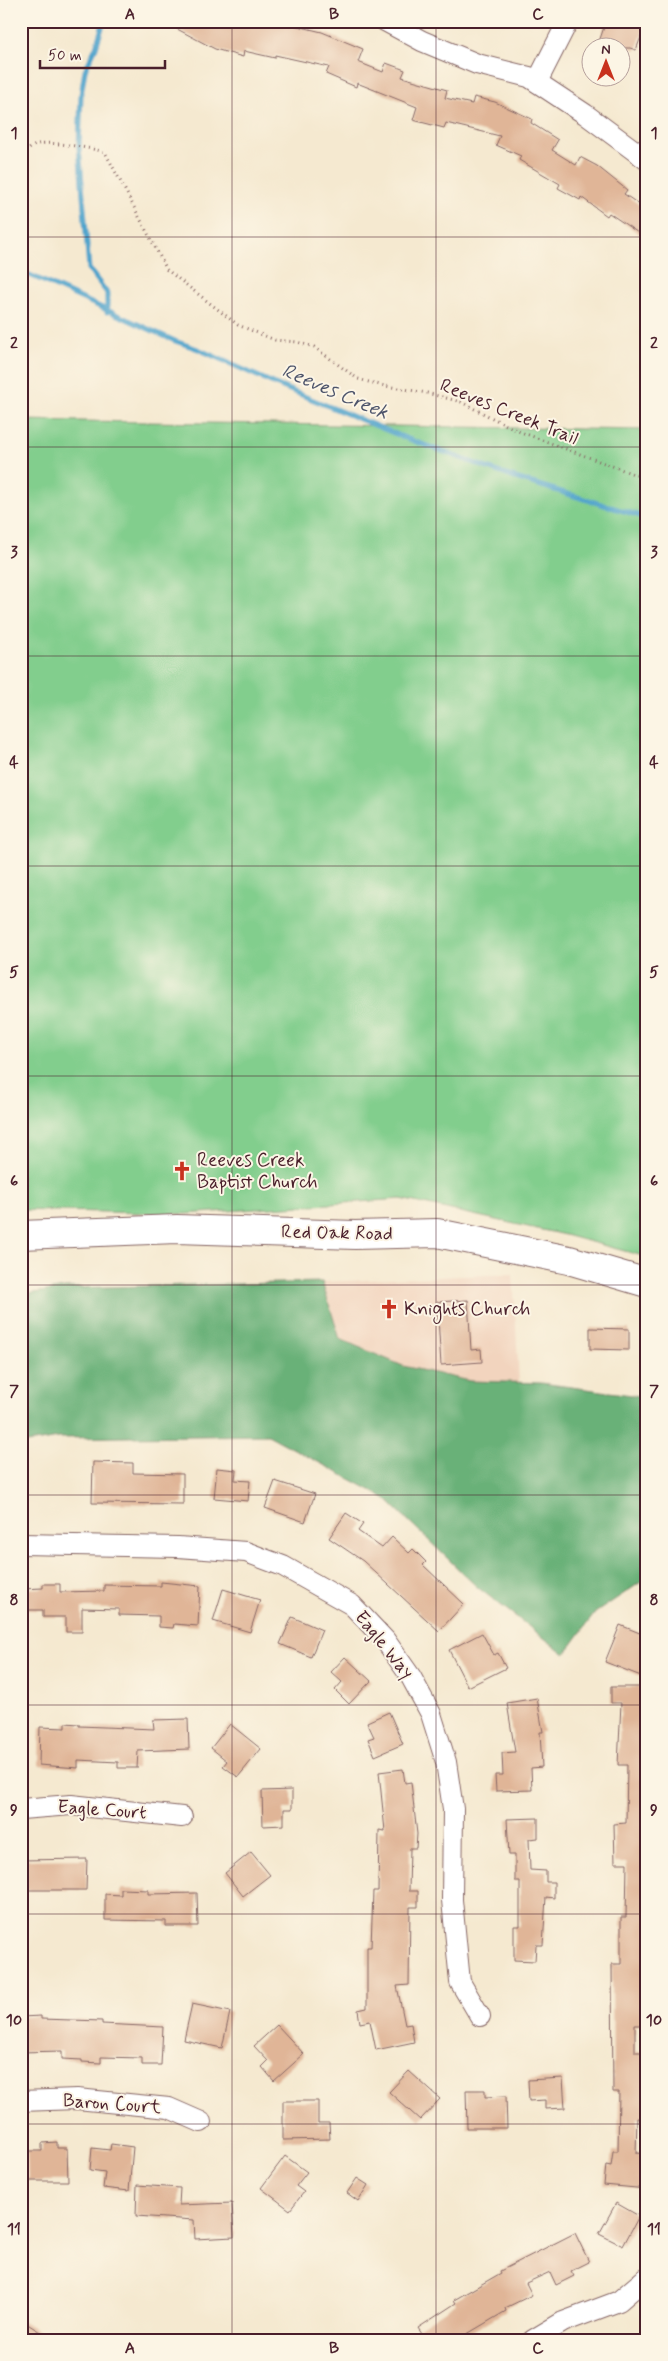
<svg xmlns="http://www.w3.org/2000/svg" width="668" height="2361" viewBox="0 0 668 2361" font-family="Mynerve,sans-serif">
<rect width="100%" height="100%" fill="#fcf5e5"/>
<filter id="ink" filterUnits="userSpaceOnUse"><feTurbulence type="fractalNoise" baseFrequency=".02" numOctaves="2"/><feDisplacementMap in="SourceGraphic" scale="10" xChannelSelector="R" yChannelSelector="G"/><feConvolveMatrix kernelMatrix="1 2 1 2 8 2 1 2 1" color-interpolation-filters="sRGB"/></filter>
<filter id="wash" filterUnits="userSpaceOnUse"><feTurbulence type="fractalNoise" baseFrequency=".0096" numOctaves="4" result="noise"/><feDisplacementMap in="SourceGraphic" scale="20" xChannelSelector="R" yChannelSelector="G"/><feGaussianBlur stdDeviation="1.12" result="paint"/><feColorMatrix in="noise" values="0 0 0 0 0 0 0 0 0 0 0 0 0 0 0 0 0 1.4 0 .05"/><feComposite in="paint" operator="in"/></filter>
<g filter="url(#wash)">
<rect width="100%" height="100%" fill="#f5e9d0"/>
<!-- built -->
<polygon fill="#f2d4be" points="513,1274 519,1382 470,1381 403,1366 340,1339 322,1282"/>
<!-- green -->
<polygon fill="#82ce8d" stroke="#66765c" points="21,420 647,430 647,1257 565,1235 401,1199 185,1214 21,1210"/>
<!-- forest -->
<polygon fill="#69b178" stroke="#5a6852" points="322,1282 340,1339 403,1366 470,1381 541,1383 647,1397 647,1578 595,1613 565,1654 477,1587 385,1498 268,1435 59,1438 21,1444 21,1295 65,1288"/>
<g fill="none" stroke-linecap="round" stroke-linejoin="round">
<!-- stream -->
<g stroke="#51a4cc" stroke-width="5">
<polyline points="104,21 96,47 85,70 81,95 79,147 89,269 107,293 107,312"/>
<polyline points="21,271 175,341 198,349 275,384 403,437 512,477 647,518"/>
</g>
</g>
<g id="blocks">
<!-- building -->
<g fill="#e0b597">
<polygon points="162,21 277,21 322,32 363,49 358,62 383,72 386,63 405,70 402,77 447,90 445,98 472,104 474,97 495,102 532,119 531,123 558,140 552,150 576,165 580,157 597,166 627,190 624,194 647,210 647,239 609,213 607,216 581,197 580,200 558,188 560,184 519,160 521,156 496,145 500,136 446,123 444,128 413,120 417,107 357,83 356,87 326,74 329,67 275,55 275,58 244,51 243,57 215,49"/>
<polygon points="606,21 647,21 636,50 630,48 597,48"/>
<polygon points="468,1300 471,1350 481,1349 482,1362 441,1365 437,1302"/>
<polygon points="590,1328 629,1329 629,1350 590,1349"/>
<polygon points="93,1462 133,1463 133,1473 183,1474 183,1504 92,1503"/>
<polygon points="217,1468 236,1470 235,1480 250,1481 248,1501 214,1498"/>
<polygon points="275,1481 315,1494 305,1522 265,1508"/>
<polygon points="346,1513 363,1524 358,1531 382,1548 392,1537 409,1553 413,1549 426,1562 423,1565 464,1604 439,1631 363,1561 329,1538"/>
<polygon points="161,1582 200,1586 198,1626 174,1624 173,1628 159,1627 159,1616 119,1615 119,1609 82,1608 82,1632 66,1632 66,1617 43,1617 43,1610 21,1610 21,1589 43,1588 43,1584 60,1584 60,1592 104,1591 104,1585 161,1586"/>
<polygon points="223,1589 260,1600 250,1632 213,1621"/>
<polygon points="292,1617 322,1630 311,1657 280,1644"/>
<polygon points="620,1625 647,1636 647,1644 642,1656 647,1658 647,1661 641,1676 605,1662"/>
<polygon points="482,1633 494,1655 498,1653 506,1668 468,1687 449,1650"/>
<polygon points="345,1657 371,1681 349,1704 335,1690 342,1682 331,1672"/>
<polygon points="611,1687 646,1687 647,1751 641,1751 640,1779 647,1779 647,1982 644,1982 644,2008 647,2008 647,2025 635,2025 635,2052 647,2052 647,2119 637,2118 636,2153 647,2154 647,2189 604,2185 606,2165 611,2166 613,2151 618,2151 619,2092 613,2092 612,1964 621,1964 621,1917 626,1917 627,1863 615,1863 614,1824 626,1823 627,1765 618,1765 621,1703 611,1703"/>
<polygon points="537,1698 543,1732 540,1732 542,1767 531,1768 532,1790 496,1791 495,1775 503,1775 502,1753 515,1752 507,1703"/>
<polygon points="389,1712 403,1744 375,1756 368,1739 374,1737 367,1722"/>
<polygon points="188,1719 189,1749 138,1751 137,1768 118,1768 118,1762 78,1760 78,1768 39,1765 40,1727 65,1728 65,1723 79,1724 79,1726 154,1729 153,1720"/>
<polygon points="230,1724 261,1749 238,1777 223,1766 227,1761 211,1748"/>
<polygon points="403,1769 405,1783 411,1782 417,1834 416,1848 410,1848 409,1891 418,1891 418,1907 410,1907 409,1985 397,1986 405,2025 411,2024 414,2042 376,2050 370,2021 360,2023 358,2010 367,2008 367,1947 371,1947 373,1891 378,1891 379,1830 385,1831 379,1772"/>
<polygon points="292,1790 292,1809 284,1809 284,1825 263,1826 262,1791"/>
<polygon points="538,1818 538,1838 529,1839 530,1870 546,1871 546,1882 554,1882 554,1898 546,1897 543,1945 536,1945 535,1961 514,1960 514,1926 520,1926 520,1881 515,1881 515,1855 509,1855 507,1819"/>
<polygon points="251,1852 270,1875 243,1896 225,1873"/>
<polygon points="87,1859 86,1890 21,1890 21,1860"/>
<polygon points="121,1889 148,1890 148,1894 197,1893 198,1926 166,1926 166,1921 105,1920 105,1894 121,1895"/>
<polygon points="192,2004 230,2012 222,2048 184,2040"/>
<polygon points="41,2016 41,2019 102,2021 102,2024 163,2027 161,2065 142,2065 142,2058 101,2057 101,2063 82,2062 82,2060 62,2059 62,2051 21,2052 21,2017"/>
<polygon points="277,2025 304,2054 274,2081 262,2067 268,2061 254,2046"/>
<polygon points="409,2071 440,2099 420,2120 389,2092"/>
<polygon points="563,2078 565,2108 545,2109 545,2100 529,2101 528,2080"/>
<polygon points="466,2090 485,2090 485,2097 506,2096 507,2128 467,2128"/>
<polygon points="283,2101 318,2101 318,2123 329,2123 330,2139 283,2140"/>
<polygon points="57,2142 57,2148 67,2148 68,2181 28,2181 27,2151 42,2151 42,2143"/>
<polygon points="111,2144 133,2147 129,2191 103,2188 105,2172 90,2170 92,2148 110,2150"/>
<polygon points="285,2156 307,2172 296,2186 304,2192 290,2210 261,2188"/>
<polygon points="357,2178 368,2185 358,2201 347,2193"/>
<polygon points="137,2185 180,2188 179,2205 232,2203 234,2237 195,2239 194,2220 136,2216"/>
<polygon points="616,2203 639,2216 623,2246 599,2234"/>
<polygon points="575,2233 589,2262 571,2271 574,2276 556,2285 550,2272 526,2283 532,2295 505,2308 506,2311 457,2340 446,2340 442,2334 433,2340 426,2340 418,2328 456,2303 454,2300 501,2273 500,2271"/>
<polygon points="21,2320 53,2340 21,2340"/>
</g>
</g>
</g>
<g filter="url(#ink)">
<use href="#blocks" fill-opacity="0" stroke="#866665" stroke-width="1"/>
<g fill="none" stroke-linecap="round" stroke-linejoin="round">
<defs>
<g id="street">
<polyline points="385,21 422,41 477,64 529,77 585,114 647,160"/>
<polyline points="537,82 568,21"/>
<polyline points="21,1544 178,1547 246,1552 283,1566 352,1605 385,1640 411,1677 431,1714 446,1762 453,1809 452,1900 460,1982 480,2016"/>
<polyline points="21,1809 71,1805 182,1817"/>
<polyline points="21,2101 77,2099 169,2108 201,2122"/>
<polyline points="533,2340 563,2322 619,2301 647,2277"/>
</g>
<polyline id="secondary" points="21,1235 177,1229 355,1235 437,1233 569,1260 647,1283"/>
</defs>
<!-- street casing -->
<use href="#street" stroke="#866665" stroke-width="22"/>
<!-- secondary casing -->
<use href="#secondary" stroke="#866665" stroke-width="30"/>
<!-- path -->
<path stroke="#866665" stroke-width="3" stroke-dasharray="1 4" stroke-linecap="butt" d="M21,161C25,153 29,147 38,144C51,141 91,148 105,152L167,270L238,325L275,340L297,342L314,347L358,379L380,385L427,393L461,402L518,431L647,479"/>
<!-- street -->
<use href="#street" stroke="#fff" stroke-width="20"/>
<!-- secondary -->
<use href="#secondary" stroke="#fff" stroke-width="28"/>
</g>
</g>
<!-- grid -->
<path fill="none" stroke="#4a1f2b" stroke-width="1" stroke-opacity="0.55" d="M232,21V2340M436,21V2340M21,237H647M21,447H647M21,656H647M21,866H647M21,1076H647M21,1285H647M21,1495H647M21,1705H647M21,1914H647M21,2124H647"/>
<!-- icons -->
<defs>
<symbol id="church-bare" viewBox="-9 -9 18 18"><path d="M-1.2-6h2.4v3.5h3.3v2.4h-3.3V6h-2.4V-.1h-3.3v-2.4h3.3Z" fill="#c8321e" stroke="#fcf5e5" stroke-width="2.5" paint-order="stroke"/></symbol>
</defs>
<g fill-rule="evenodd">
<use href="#church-bare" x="168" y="1157" width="28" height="28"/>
<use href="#church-bare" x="375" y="1295" width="28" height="28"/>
</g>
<g text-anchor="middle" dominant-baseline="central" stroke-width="4" stroke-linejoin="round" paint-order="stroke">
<!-- street labels -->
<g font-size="19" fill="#4a1f2b" stroke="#fcf5e5">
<text transform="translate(509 412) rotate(22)">Reeves Creek Trail</text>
<text transform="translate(337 1233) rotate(1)">Red Oak Road</text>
<text transform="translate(384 1645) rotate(51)">Eagle Way</text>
<text transform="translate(102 1810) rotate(4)">Eagle Court</text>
<text transform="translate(112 2104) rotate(4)">Baron Court</text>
</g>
<!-- poi labels -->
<g font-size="19" fill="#4a1f2b" stroke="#fcf5e5" text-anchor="start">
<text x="197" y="1160">Reeves Creek<tspan x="197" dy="22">Baptist Church</tspan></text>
<text x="404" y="1309">Knights Church</text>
</g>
<!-- water labels -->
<g font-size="20" font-style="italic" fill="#4d546b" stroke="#fcf5e5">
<text transform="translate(335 392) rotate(23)">Reeves Creek</text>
</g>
</g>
<!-- margin -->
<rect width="668" height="2361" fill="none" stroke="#fcf5e5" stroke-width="55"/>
<!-- north arrow -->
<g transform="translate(606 62)"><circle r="24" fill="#fcf5e5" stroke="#b59f9b"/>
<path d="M0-4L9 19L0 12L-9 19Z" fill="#c8321e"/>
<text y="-8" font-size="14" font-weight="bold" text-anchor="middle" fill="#4a1f2b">N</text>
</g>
<!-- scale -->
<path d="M40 60v8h125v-8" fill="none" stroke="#4a1f2b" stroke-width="2.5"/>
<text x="48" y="60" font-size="15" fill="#4a1f2b" stroke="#fcf5e5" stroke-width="4" paint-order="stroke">50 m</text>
<rect x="28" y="28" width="612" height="2306" fill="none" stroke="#4a1f2b" stroke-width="2"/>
<g font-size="16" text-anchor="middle" font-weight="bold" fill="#4a1f2b">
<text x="130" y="19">A</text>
<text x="334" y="19">B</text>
<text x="538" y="19">C</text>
<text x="14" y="138">1</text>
<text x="654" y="138">1</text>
<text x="14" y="348">2</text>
<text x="654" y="348">2</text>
<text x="14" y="557">3</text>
<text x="654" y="557">3</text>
<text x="14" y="767">4</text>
<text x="654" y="767">4</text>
<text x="14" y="977">5</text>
<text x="654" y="977">5</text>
<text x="14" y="1186">6</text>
<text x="654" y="1186">6</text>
<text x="14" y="1396">7</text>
<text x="654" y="1396">7</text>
<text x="14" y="1605">8</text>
<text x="654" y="1605">8</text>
<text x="14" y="1815">9</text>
<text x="654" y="1815">9</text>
<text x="14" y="2025">10</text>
<text x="654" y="2025">10</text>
<text x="14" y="2234">11</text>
<text x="654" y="2234">11</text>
<text x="130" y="2353">A</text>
<text x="334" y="2353">B</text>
<text x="538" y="2353">C</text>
</g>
</svg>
